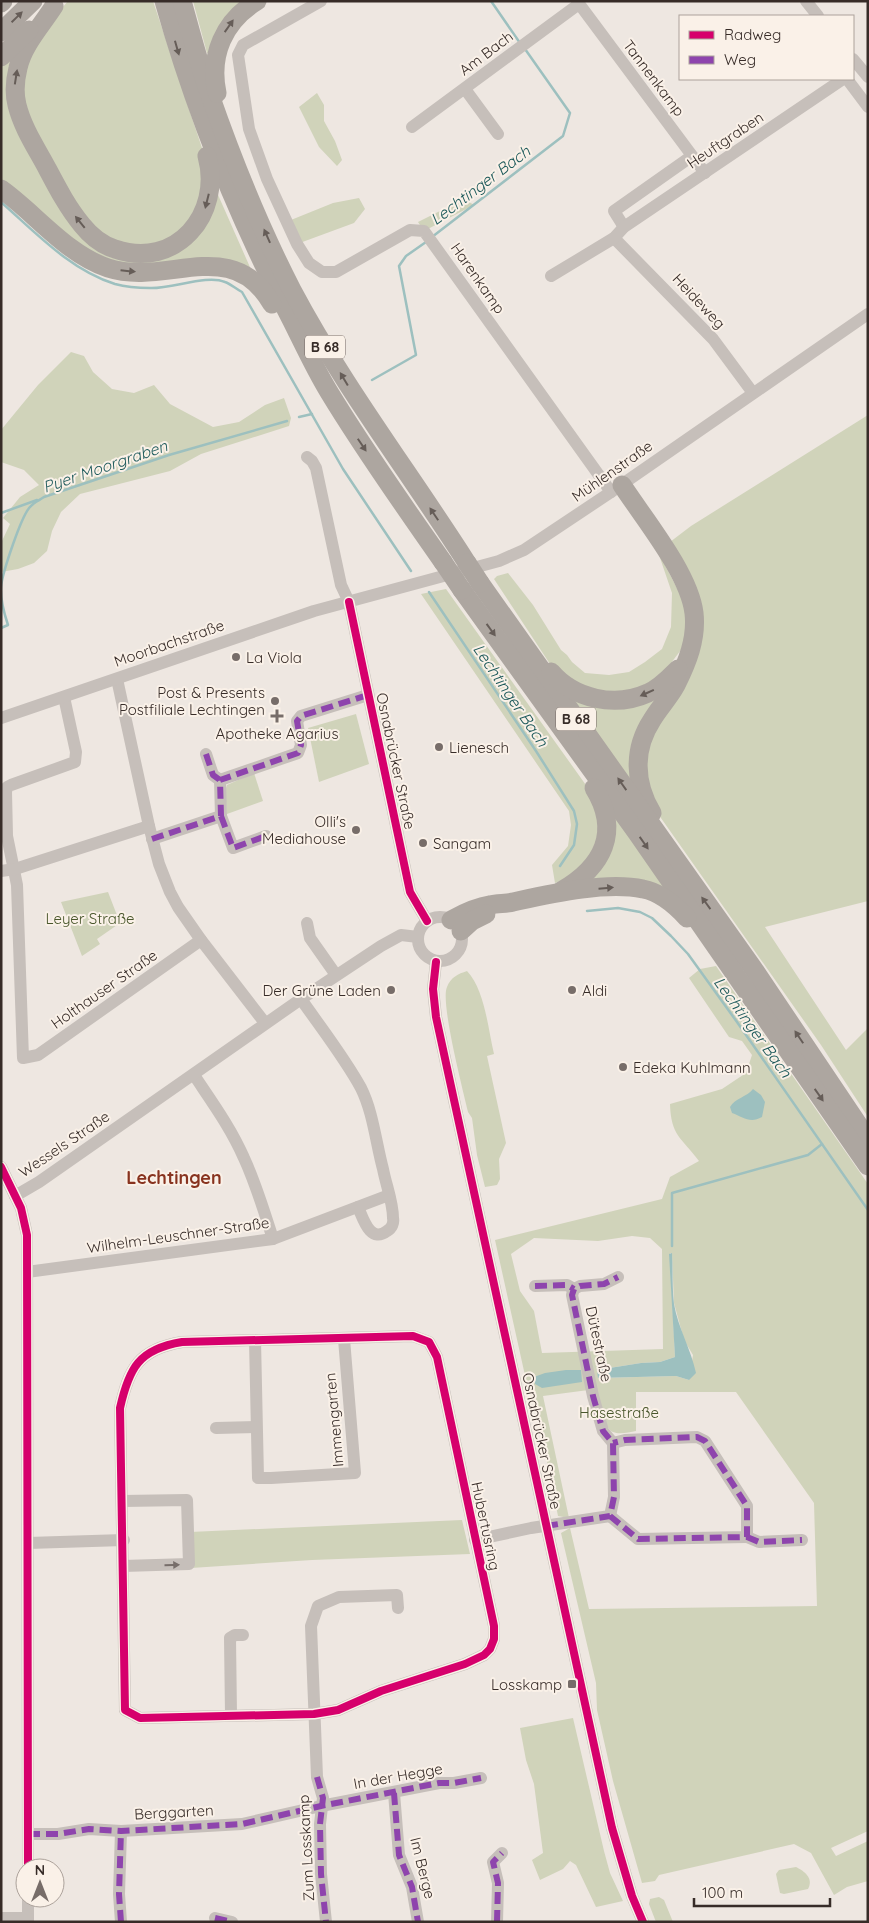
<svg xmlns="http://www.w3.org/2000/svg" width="869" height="1923" viewBox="0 0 869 1923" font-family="Quicksand,sans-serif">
<rect width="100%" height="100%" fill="#eee7e1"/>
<!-- green -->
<g fill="#d0d3ba" fill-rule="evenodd">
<polygon points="68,1 153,1 206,160 204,206 172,239 139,248 101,235 85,219 24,112 22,64 37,37"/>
<polygon points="193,1 248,1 211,53 207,53"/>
<polygon points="18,50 11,95 101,247 166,253 215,188 253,274 141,267 103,259 79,244 1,179 1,66"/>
<polygon points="317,93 324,105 324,121 335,141 342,160 337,166 319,147 299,107"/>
<polygon points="359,198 365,209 354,223 297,244 286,222 333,203"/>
<polygon points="464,199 474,205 424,231 418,222"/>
<polygon points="71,352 84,356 93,372 112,389 134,393 154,385 170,404 213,427 239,422 265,405 284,398 291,418 289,426 201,454 170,471 80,494 61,512 52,531 47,551 34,563 18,569 1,572 1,543 10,524 3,518 20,497 39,485 24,470 1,462 1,430 38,385"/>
<polygon points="868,415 868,901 765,927 846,1050 868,1028 868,1117 821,1045 656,811 650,794 644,750 696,659 670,542 691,526"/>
<polygon points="658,552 687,607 684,646 658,680 631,693 609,694 575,683 550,664 494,579 497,576 508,573 533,605 561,650 567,655 572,662 585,673 609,675 629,672 645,662 662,649 671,627 672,593"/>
<polygon points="446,589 593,795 599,808 597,850 571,877 555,883 552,865 568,846 571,825 569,811 421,594"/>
<polygon points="664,691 636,791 566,692"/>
<polygon points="356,714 369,764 319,782 308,728"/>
<polygon points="254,773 263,801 227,814 225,791 227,785"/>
<polygon points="611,810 671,892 584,883"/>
<polygon points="108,892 120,923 97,939 100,944 82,956 61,902"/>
<path d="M716,966L868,1184V1831L831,1848L836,1856L868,1841V1881L847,1887L834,1895L811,1853L794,1844L659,1875L655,1881L642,1883L613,1781L597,1710L596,1683L561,1533L570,1528L589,1609L817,1606L814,1503L736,1392H636V1431C629,1432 620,1435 613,1432C604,1429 599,1399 596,1389L543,1396L569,1518L558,1516L536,1407L528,1389L495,1240L662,1199L670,1177L699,1161C681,1137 671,1136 670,1104L722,1089L746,1073L752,1055L742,1041L729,1037L689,978L700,969ZM632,1236L650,1238L662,1249L663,1349L542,1353L534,1311L520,1291L511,1254L534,1238L598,1241ZM670,1253L672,1254L674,1303L684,1340L693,1355L689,1380L676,1376L599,1378L597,1370L641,1363L660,1362L675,1357Z"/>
<path d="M467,971C485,990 488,1029 494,1054L487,1056L506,1143L499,1159L500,1179L497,1185L485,1187L477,1155L472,1118L468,1112C463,1090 440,1002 447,987C451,977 458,974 467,971Z"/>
<polygon points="462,1520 470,1554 312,1560 191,1568 190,1532"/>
<polygon points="573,1718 604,1851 610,1873 623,1901 596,1907 576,1865 570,1861 563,1869 540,1880 532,1860 543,1853 534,1784 526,1760 520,1728"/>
<path d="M796,1867C804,1871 814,1878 808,1889L784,1894L780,1893L776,1874L779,1870Z"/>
<polygon points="659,1897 664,1900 673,1922 656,1922 649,1904 650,1899"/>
</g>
<!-- water -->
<g fill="#9dc0bf">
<path d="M753,1089L761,1095L765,1102L762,1117C750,1124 743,1117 732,1113L730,1107C735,1098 747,1097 753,1089Z"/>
<path d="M672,1253C673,1270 672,1287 674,1304C678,1328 691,1349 696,1373L689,1380L676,1376L598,1378L597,1370L641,1363L660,1362L675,1357L669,1254Z"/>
<polygon points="566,1370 581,1370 582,1382 542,1388 535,1384 534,1377 545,1373"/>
</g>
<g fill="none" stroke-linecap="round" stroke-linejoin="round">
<!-- stream -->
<g stroke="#9dc0bf" stroke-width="2.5">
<polyline points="491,1 520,43"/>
<path d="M1,202C35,232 70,270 115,284C126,287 139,288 150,288C172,289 207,274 225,282C231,284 236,289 242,292L343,469L411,571"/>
<polyline points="432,237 563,136 570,113 525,49"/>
<polyline points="372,380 416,355 399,266 406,256 426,242"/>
<polyline points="299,417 312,414"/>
<polyline points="1,513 37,500"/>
<polyline points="429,592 536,751 574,811 577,824 574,845 560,866"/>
<path d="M1,628L8,625C4,613 0,600 1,587C2,574 22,513 31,506C34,502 40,500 44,497L169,455L287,421"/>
<polyline points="587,911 618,908 640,912 652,918 671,936 688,954 737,1022 868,1210"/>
<polyline points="672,1246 672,1193 808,1155 822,1144"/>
</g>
<!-- minor -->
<g stroke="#c6bfba" stroke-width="12">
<polyline points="321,1 243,45 238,55 249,129 267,179 297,244 309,263 322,272 336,272 410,230 424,231 611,492"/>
<polyline points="577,1 705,173"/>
<polyline points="806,1 818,16"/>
<polyline points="853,59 868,77"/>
<polyline points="847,79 868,107"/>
<polyline points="465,89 498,134"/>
<polyline points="412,127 579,4"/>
<polyline points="624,227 614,211 692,156"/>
<polyline points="614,238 713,339 753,393"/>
<polyline points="551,276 614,238 624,227 843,79"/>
<polyline points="307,457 312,461 316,468 341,585 349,602 410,892 427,921"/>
<polyline points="117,679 149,826 159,864 170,892 178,907 201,940 265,1023"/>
<polyline points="64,697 76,752 75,762 11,785 7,787 6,792 7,836 17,885 23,1058 38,1055 201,940"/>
<polyline points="1,718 314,611 499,561 524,550 611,492 868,314"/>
<polyline points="206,754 213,775 220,780"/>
<polyline points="221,816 233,848 266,836"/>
<polyline points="152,839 221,816 220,780 298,753 301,745 297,721 301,716 368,695"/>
<polyline points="1,871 15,869 149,826"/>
<circle cx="440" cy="939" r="22"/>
<polyline points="307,923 310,938 336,975"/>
<polyline points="436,962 433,989 436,1017 612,1828 632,1896 643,1922"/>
<path d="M301,999C321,1028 344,1057 361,1088C373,1112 376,1143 383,1169C386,1185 393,1202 393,1218C394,1223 392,1228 387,1231C370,1244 363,1218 358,1207"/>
<path d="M194,1075C212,1102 231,1128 244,1158C256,1184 264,1211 273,1239"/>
<polyline points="1,1167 21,1208 27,1235 28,1868"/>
<polyline points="15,1196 39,1182 301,999 381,946 401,935 418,937"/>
<polyline points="27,1272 273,1239 389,1195"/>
<polyline points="535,1286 567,1285 574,1289"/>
<path d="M413,1336L429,1342L437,1357L494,1626V1639L490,1649L484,1655L465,1664L381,1691L338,1710L314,1714L140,1718L125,1710L120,1408C129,1368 139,1349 182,1342Z"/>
<polyline points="255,1340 258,1478 271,1478 355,1473 344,1339"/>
<polyline points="216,1428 256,1427"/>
<polyline points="123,1501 187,1500 189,1564 123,1566"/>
<polyline points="610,1516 638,1539 747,1537 747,1506 705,1441 697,1437 625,1440 613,1443"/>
<polyline points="747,1537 759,1542 802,1540"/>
<polyline points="475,1540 531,1528 610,1516 614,1497 613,1443 603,1431 593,1396 572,1295 574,1289 580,1286 604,1284 618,1277"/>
<polyline points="28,1543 124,1540"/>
<polyline points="231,1715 230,1638 235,1635 243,1635"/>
<polyline points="394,1793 399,1855 412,1887 418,1922"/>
<polyline points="28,1834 58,1834 89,1829 121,1831 242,1824 321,1806 439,1783 454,1783 481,1778"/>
<polyline points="28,1898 28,1922"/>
<polyline points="1,1918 28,1918"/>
<polyline points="215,1918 232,1922"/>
<polyline points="121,1922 119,1894 121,1831"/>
<polyline points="326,1922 321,1874 320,1824 323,1798 317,1777 311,1626 318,1606 339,1597 397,1595 398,1608"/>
<polyline points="497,1922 498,1883 493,1862 502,1853"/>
</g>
<!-- highway -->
<g stroke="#ada6a0" stroke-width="19">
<path d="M164,1C196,115 237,216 292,321C304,345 315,369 329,392C364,450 404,506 443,562"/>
<path d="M182,1C191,33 199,65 210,95C233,161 260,228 292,290C343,386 409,472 467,563"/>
<polyline points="1,3 3,1"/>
<path d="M54,6C42,25 23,45 18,68C15,80 14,93 17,105C23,129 37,149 48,170C58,189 68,208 82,225C90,235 102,245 115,249C176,270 223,214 207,156"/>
<polyline points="1,32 33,1"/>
<polyline points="1,57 29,30"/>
<path d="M217,93C209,55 224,21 257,1"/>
<path d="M1,189C36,214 66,254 108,268C167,287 232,234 272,304"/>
<path d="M622,485C644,519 689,573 694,613C697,639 687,663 676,685C669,698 659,708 652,720C633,749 634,783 652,813"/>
<polyline points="480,583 753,968 868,1139"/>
<polyline points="462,590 637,833 868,1166"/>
<path d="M551,672C574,699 615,708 648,693C660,688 669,678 678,669"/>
<path d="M561,891C603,867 621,832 594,788"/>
<path d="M451,920C464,913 476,907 490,905C498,903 506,904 513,902C550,894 606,881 643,889C660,892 675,905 687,918"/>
<polyline points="461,931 472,921 486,914"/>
</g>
<!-- highway-bridge -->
<g stroke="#ada6a0" stroke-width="19">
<polyline points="443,562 462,590"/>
<polyline points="467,563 480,583"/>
</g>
<!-- quiet -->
<g stroke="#8e44ad" stroke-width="6" stroke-dasharray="12 6" stroke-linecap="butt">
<polyline points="206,754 213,775 220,780"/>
<polyline points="221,816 233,848 266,836"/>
<polyline points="152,839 221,816 220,780 298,753 301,745 297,721 301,716 368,695"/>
<polyline points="535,1286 567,1285 574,1289"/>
<polyline points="610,1516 638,1539 747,1537 747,1506 705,1441 697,1437 625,1440 613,1443"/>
<polyline points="546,1526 610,1516 614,1497 613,1443 603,1431 593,1396 572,1295 574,1289 580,1286 604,1284 618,1277"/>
<polyline points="747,1537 759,1542 802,1540"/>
<polyline points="317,1777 323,1798 320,1824 321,1874 326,1922"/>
<polyline points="394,1793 399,1855 412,1887 418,1922"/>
<polyline points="28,1834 58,1834 89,1829 121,1831 242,1824 321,1806 439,1783 454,1783 481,1778"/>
<polyline points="215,1918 232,1922"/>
<polyline points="121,1922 119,1894 121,1831"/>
<polyline points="497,1922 498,1883 493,1862 502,1853"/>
</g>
<defs>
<g id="cycleway">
<polyline points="349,602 410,892 427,921"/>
<polyline points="436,962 433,989 436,1017 612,1828 632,1896 643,1922"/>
<polyline points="1,1167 21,1208 27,1235 28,1868"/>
<path d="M413,1336L429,1342L437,1357L494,1626V1639L490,1649L484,1655L465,1664L381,1691L338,1710L314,1714L140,1718L125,1710L120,1408C129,1368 139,1349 182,1342Z"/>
</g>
</defs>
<!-- cycleway casing -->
<use href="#cycleway" stroke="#faf1e8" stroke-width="11"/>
<!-- cycleway -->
<use href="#cycleway" stroke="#d6006c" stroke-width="8"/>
</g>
<!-- one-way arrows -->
<defs><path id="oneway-solid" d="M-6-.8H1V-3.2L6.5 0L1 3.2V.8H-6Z" transform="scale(1.25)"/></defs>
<g fill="#665d58">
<use href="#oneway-solid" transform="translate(17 17) rotate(-44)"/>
<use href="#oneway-solid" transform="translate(229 26) rotate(-55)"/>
<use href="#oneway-solid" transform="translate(177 48) rotate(74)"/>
<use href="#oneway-solid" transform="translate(16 77) rotate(-81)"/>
<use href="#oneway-solid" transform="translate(207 201) rotate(104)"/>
<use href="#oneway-solid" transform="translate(80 222) rotate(-129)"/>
<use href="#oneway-solid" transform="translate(267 236) rotate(-114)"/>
<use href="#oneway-solid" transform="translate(128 271) rotate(6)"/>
<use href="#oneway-solid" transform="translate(344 379) rotate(-121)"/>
<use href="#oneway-solid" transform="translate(362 445) rotate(56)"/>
<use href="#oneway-solid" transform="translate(434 514) rotate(-124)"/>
<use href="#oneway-solid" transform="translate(491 630) rotate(54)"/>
<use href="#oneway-solid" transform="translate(647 693) rotate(156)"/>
<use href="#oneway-solid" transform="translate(622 784) rotate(-125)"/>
<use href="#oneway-solid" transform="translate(644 843) rotate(55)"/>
<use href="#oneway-solid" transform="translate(606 888) rotate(-5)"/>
<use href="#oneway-solid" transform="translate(706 903) rotate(-126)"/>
<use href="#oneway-solid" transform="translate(799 1037) rotate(-124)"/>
<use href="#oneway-solid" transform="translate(819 1095) rotate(55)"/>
</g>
<use fill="#776e6a" href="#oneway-solid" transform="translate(172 1565) rotate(-2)"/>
<!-- markers -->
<g fill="#776d69" stroke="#faf1e8" stroke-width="2">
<circle cx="236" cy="657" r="5"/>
<circle cx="275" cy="701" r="5"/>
<path d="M274.5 708.5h5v5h5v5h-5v5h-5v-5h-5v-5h5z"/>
<circle cx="439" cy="747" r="5"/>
<circle cx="356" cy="830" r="5"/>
<circle cx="423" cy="843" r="5"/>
<circle cx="391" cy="990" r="5"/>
<circle cx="572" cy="990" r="5"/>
<circle cx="623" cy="1067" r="5"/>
<rect x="567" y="1679" width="10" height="10" rx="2.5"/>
</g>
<g text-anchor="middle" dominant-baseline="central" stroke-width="4" stroke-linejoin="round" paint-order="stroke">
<!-- shield labels -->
<g fill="#faf1e8" stroke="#726762" stroke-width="1">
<rect x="305" y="335.5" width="40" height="23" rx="4"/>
<rect x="556" y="707.5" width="40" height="23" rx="4"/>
</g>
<g font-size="14" font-weight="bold" fill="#372c28">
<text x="325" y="347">B 68</text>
<text x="576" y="719">B 68</text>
</g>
<!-- street labels -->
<g font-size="15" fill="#372c28" stroke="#faf1e8">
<text transform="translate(486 53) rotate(-37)">Am Bach</text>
<text transform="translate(654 78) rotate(53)">Tannenkamp</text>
<text transform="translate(725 140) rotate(-34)">Heuftgraben</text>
<text transform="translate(478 278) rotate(55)">Harenkamp</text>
<text transform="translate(699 301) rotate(47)">Heideweg</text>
<text transform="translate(612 471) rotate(-35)">Mühlenstraße</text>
<text transform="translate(169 643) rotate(-19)">Moorbachstraße</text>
<text transform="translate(396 761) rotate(78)">Osnabrücker Straße</text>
<text transform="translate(104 989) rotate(-35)">Holthauser Straße</text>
<text transform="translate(64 1144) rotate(-34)">Wessels Straße</text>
<text transform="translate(178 1235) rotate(-8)">Wilhelm-Leuschner-Straße</text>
<text transform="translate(599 1344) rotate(78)">Dütestraße</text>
<text transform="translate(334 1420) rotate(-95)">Immengarten</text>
<text transform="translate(542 1441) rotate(78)">Osnabrücker Straße</text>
<text transform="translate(486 1526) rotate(78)">Hubertusring</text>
<text transform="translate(398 1776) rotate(-10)">In der Hegge</text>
<text transform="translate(174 1812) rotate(-3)">Berggarten</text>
<text transform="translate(306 1848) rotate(-93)">Zum Losskamp</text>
<text transform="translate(423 1868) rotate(76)">Im Berge</text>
</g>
<!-- poi labels -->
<g font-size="15" fill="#372c28" stroke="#faf1e8" text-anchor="start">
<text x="246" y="657">La Viola</text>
<text x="265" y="692" text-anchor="end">Post &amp; Presents<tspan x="265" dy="17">Postfiliale Lechtingen</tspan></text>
<text x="277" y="733" text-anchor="middle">Apotheke Agarius</text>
<text x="449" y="747">Lienesch</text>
<text x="346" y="821" text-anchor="end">Olli's<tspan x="346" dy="17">Mediahouse</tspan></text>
<text x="433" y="843">Sangam</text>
<text x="381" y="990" text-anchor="end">Der Grüne Laden</text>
<text x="582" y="990">Aldi</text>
<text x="633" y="1067">Edeka Kuhlmann</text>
<text x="562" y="1684" text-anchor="end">Losskamp</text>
</g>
<!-- park labels -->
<g font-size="15" fill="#48562b" stroke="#faf1e8">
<text x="90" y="918">Leyer Straße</text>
<text x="619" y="1412">Hasestraße</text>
</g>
<!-- water labels -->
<g font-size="16" font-style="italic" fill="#1c595a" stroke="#faf1e8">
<text transform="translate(480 185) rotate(-37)">Lechtinger Bach</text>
<text transform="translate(105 466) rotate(-19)">Pyer Moorgraben</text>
<text transform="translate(511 695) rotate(56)">Lechtinger Bach</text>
<text transform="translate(753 1027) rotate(54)">Lechtinger Bach</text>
</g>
<!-- quarter labels -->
<g font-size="18" font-weight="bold" fill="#88331f" stroke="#faf1e8">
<text x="174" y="1177">Lechtingen</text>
</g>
</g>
<!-- border -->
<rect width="869" height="1923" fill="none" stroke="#372c28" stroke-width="5"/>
<!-- legend -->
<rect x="679" y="15" width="175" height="65" fill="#faf1e8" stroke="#aca29b"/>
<rect x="689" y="31" width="25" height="8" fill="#d6006c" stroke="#aca29b"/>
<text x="724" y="40" font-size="15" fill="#372c28">Radweg</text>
<rect x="689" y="56" width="25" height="8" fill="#8e44ad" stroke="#aca29b"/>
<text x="724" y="65" font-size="15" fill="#372c28">Weg</text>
<!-- north arrow -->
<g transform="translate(40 1883)"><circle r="24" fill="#faf1e8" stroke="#aca29b"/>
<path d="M0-4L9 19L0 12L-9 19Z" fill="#776d69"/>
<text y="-8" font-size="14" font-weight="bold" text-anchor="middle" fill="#372c28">N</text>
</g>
<!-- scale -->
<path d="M694 1898v8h136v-8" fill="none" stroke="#372c28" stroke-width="2.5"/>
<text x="702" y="1898" font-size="15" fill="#372c28" stroke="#faf1e8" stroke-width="4" paint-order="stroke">100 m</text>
</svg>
